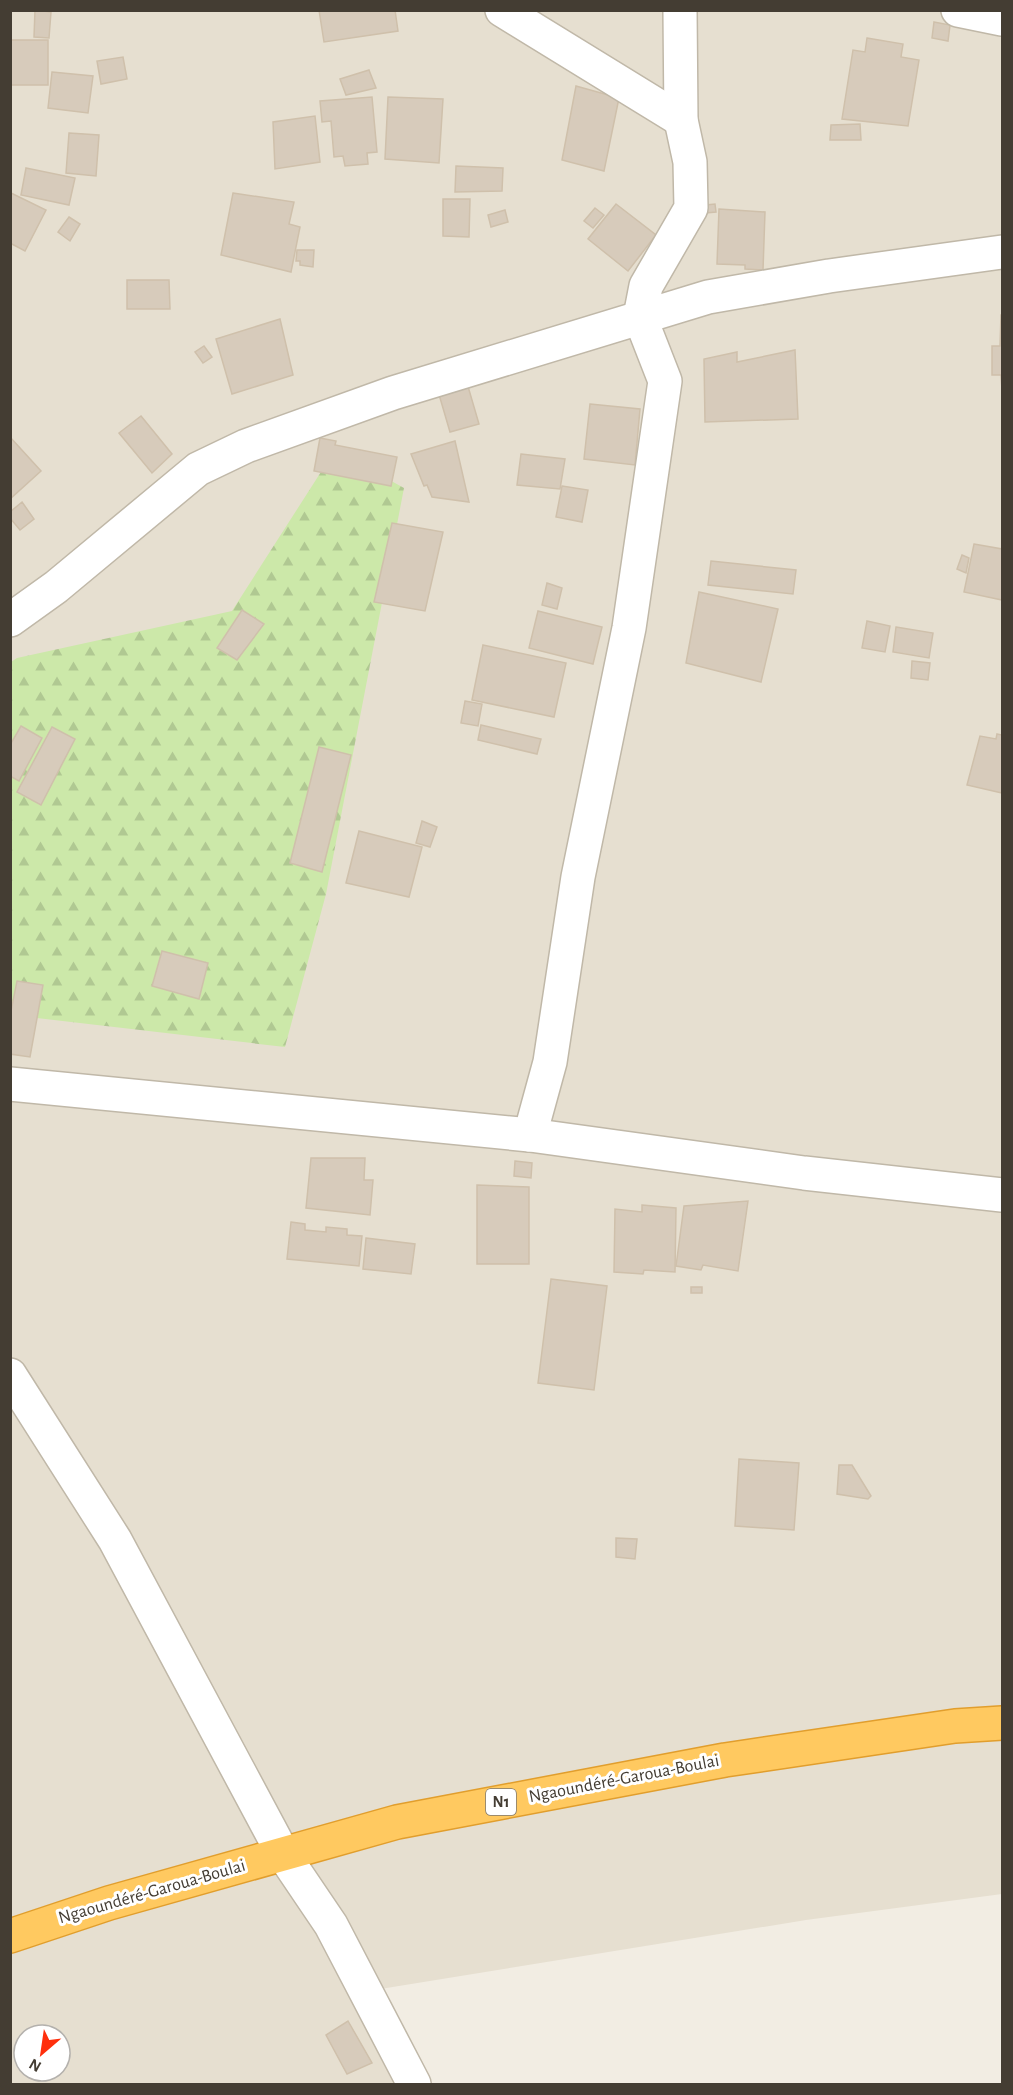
<svg xmlns="http://www.w3.org/2000/svg" width="1013" height="2095" viewBox="0 0 1013 2095" font-family="'Alegreya Sans',sans-serif">
<defs>
<pattern id="forest-firs" width="22" height="20" patternUnits="userSpaceOnUse" patternTransform="scale(1.5)"><rect width="22" height="20" fill="#cce8a9"/><path d="M5 1l3.5 6h-7zM16 11l3.5 6h-7z" fill="#b0c892"/></pattern>
</defs>
<rect width="100%" height="100%" fill="#f2ede3"/>
<!-- residential -->
<path fill="#e6dfd0" fill-rule="evenodd" d="M11,11H1002V1894L806,1920L368,1991L413,2084H11ZM24,2035H60V2071H24Z"/>
<!-- forest -->
<polygon fill="url(#forest-firs)" points="335,450 404,488 326,894 285,1047 11,1015 11,662 17,658 232,611"/>
<!-- building -->
<g fill="#d7cbbb" stroke="#cfc0ab" stroke-width="1.5">
<polygon points="35,10 51,12 49,38 34,37"/>
<polygon points="319,10 395,10 398,31 324,42"/>
<polygon points="934,22 950,25 948,41 932,38"/>
<polygon points="867,38 903,44 901,57 919,60 908,126 842,119 853,50 865,52"/>
<rect x="10" y="40" width="38" height="45"/>
<polygon points="123,57 127,79 101,84 97,61"/>
<polygon points="369,70 376,88 346,95 340,79"/>
<polygon points="52,72 93,76 88,113 48,108"/>
<polygon points="576,86 619,98 604,171 562,160"/>
<polygon points="372,97 377,152 367,153 368,164 345,166 343,156 334,157 331,121 322,122 320,101"/>
<polygon points="388,97 443,99 439,163 385,159"/>
<polygon points="315,116 320,162 275,169 273,122"/>
<polygon points="860,124 861,140 830,140 831,125"/>
<polygon points="69,133 99,135 96,176 66,173"/>
<polygon points="456,166 503,168 502,191 455,192"/>
<polygon points="26,168 75,178 69,205 21,195"/>
<polygon points="11,193 46,210 25,251 10,243"/>
<polygon points="233,193 294,202 289,224 300,227 291,272 221,255"/>
<polygon points="443,199 470,199 469,237 443,236"/>
<polygon points="616,204 656,235 628,271 588,239"/>
<polygon points="715,204 716,212 706,213 706,205"/>
<polygon points="595,208 604,215 593,228 584,221"/>
<polygon points="719,209 765,212 763,270 745,269 745,265 717,264"/>
<polygon points="505,210 508,222 491,227 488,215"/>
<polygon points="69,217 80,224 70,241 58,232"/>
<polygon points="297,250 314,250 313,267 300,265 300,261 296,261"/>
<polygon points="127,280 169,280 170,309 127,309"/>
<polygon points="1001,315 1002,315 1002,390 1001,375 992,375 992,346 1000,346"/>
<polygon points="280,319 293,375 232,394 216,339"/>
<polygon points="204,346 212,357 203,363 195,352"/>
<polygon points="795,350 798,419 705,422 704,359 737,352 737,362"/>
<polygon points="467,383 479,424 450,432 438,391"/>
<polygon points="590,404 640,409 635,465 584,459"/>
<polygon points="141,416 172,454 152,473 119,433"/>
<polygon points="10,437 41,471 10,499"/>
<polygon points="320,438 336,441 335,445 397,457 391,486 314,471"/>
<polygon points="455,441 469,502 432,497 427,485 424,486 411,454"/>
<polygon points="521,454 565,459 560,489 517,485"/>
<polygon points="562,486 588,490 582,522 556,517"/>
<polygon points="22,502 34,519 20,530 10,518 10,512"/>
<polygon points="392,523 443,532 425,611 374,602"/>
<polygon points="974,544 1002,549 1002,600 964,592"/>
<polygon points="962,555 969,558 966,573 957,569"/>
<polygon points="711,561 796,570 793,594 708,585"/>
<polygon points="547,583 562,588 557,609 542,605"/>
<polygon points="699,592 778,609 761,682 686,663"/>
<polygon points="242,610 264,624 237,660 217,648"/>
<polygon points="538,611 602,627 593,664 529,648"/>
<polygon points="867,621 890,626 885,652 862,648"/>
<polygon points="896,627 933,633 929,658 893,652"/>
<polygon points="483,645 566,663 554,717 472,700"/>
<polygon points="912,661 930,663 928,680 911,678"/>
<polygon points="465,701 482,704 478,726 461,723"/>
<polygon points="481,725 541,739 537,754 478,740"/>
<polygon points="21,726 42,738 19,781 10,776 10,745"/>
<polygon points="52,727 75,739 41,805 17,792"/>
<polygon points="997,734 1002,735 1002,793 967,785 980,736 996,739"/>
<polygon points="319,747 351,755 322,872 290,863"/>
<polygon points="422,821 437,827 430,847 416,843"/>
<polygon points="359,831 422,847 409,897 346,883"/>
<polygon points="162,951 208,963 199,999 152,986"/>
<polygon points="17,981 43,985 30,1057 10,1054 10,1016"/>
<polygon points="311,1158 365,1158 364,1180 373,1180 370,1215 306,1208"/>
<polygon points="515,1161 532,1163 531,1178 514,1176"/>
<polygon points="477,1185 529,1187 529,1264 477,1264"/>
<polygon points="748,1201 738,1271 703,1265 701,1270 676,1266 684,1206"/>
<polygon points="642,1205 676,1208 675,1272 644,1270 643,1274 614,1272 615,1209 642,1212"/>
<polygon points="291,1222 305,1224 305,1230 326,1232 326,1227 347,1229 347,1235 362,1236 359,1266 287,1259"/>
<polygon points="366,1238 415,1244 411,1274 363,1269"/>
<polygon points="551,1279 607,1286 594,1390 538,1383"/>
<rect x="691" y="1287" width="11" height="6"/>
<polygon points="739,1459 799,1463 794,1530 735,1526"/>
<polygon points="839,1465 852,1465 871,1496 868,1499 837,1494"/>
<polygon points="616,1538 637,1539 635,1559 616,1557"/>
<polygon points="348,2021 372,2063 347,2074 326,2035"/>
</g>
<g fill="none" stroke-linecap="round" stroke-linejoin="round">
<defs>
<g id="minor">
<polyline points="502,10 681,120"/>
<polyline points="958,10 1002,19"/>
<polyline points="10,620 56,587 198,469 246,446 393,393 708,297 829,276 1002,252"/>
<polyline points="10,1084 530,1135 804,1173 1002,1195"/>
<polyline points="530,1135 550,1062 578,877 629,628 665,381 640,317 646,286 691,208 690,162 681,120 680,10"/>
<polyline points="10,1375 115,1540 283,1854 331,1925 414,2084"/>
</g>
<polyline id="highway" points="10,1936 109,1903 397,1822 725,1760 955,1726 1002,1723"/>
</defs>
<!-- minor casing -->
<use href="#minor" stroke="#c0b8a8" stroke-width="36"/>
<!-- highway casing -->
<use href="#highway" stroke="#e19e2d" stroke-width="36"/>
<!-- minor -->
<use href="#minor" stroke="#fff" stroke-width="33"/>
<!-- highway -->
<use href="#highway" stroke="#ffc960" stroke-width="33"/>
</g>
<g text-anchor="middle" dominant-baseline="central" stroke-width="6" stroke-linejoin="round" paint-order="stroke">
<!-- shield labels -->
<rect fill="#fff" stroke="#7c7770" stroke-width="1.5" x="486" y="1789" width="30" height="26" rx="4.5"/>
<g font-size="16" font-weight="bold" fill="#443d33">
<text x="501" y="1802">N1</text>
</g>
<!-- street labels -->
<g font-size="18" fill="#443d33" stroke="#fff">
<text transform="translate(624 1779) rotate(-11)">Ngaoundéré-Garoua-Boulai</text>
<text transform="translate(152 1892) rotate(-16)">Ngaoundéré-Garoua-Boulai</text>
</g>
</g>
<!-- border -->
<rect width="1013" height="2095" fill="none" stroke="#443d33" stroke-width="24"/>
<!-- north arrow -->
<g transform="translate(42 2053) rotate(209)"><circle r="28" fill="#ffffff" stroke="#b4b1ad" stroke-width="1.5"/>
<path d="M0-4.5L10 22L0 15L-10 22Z" fill="#ff2f0c"/>
<text y="-9" font-size="16" font-weight="bold" text-anchor="middle" fill="#443d33">N</text>
</g>
</svg>
